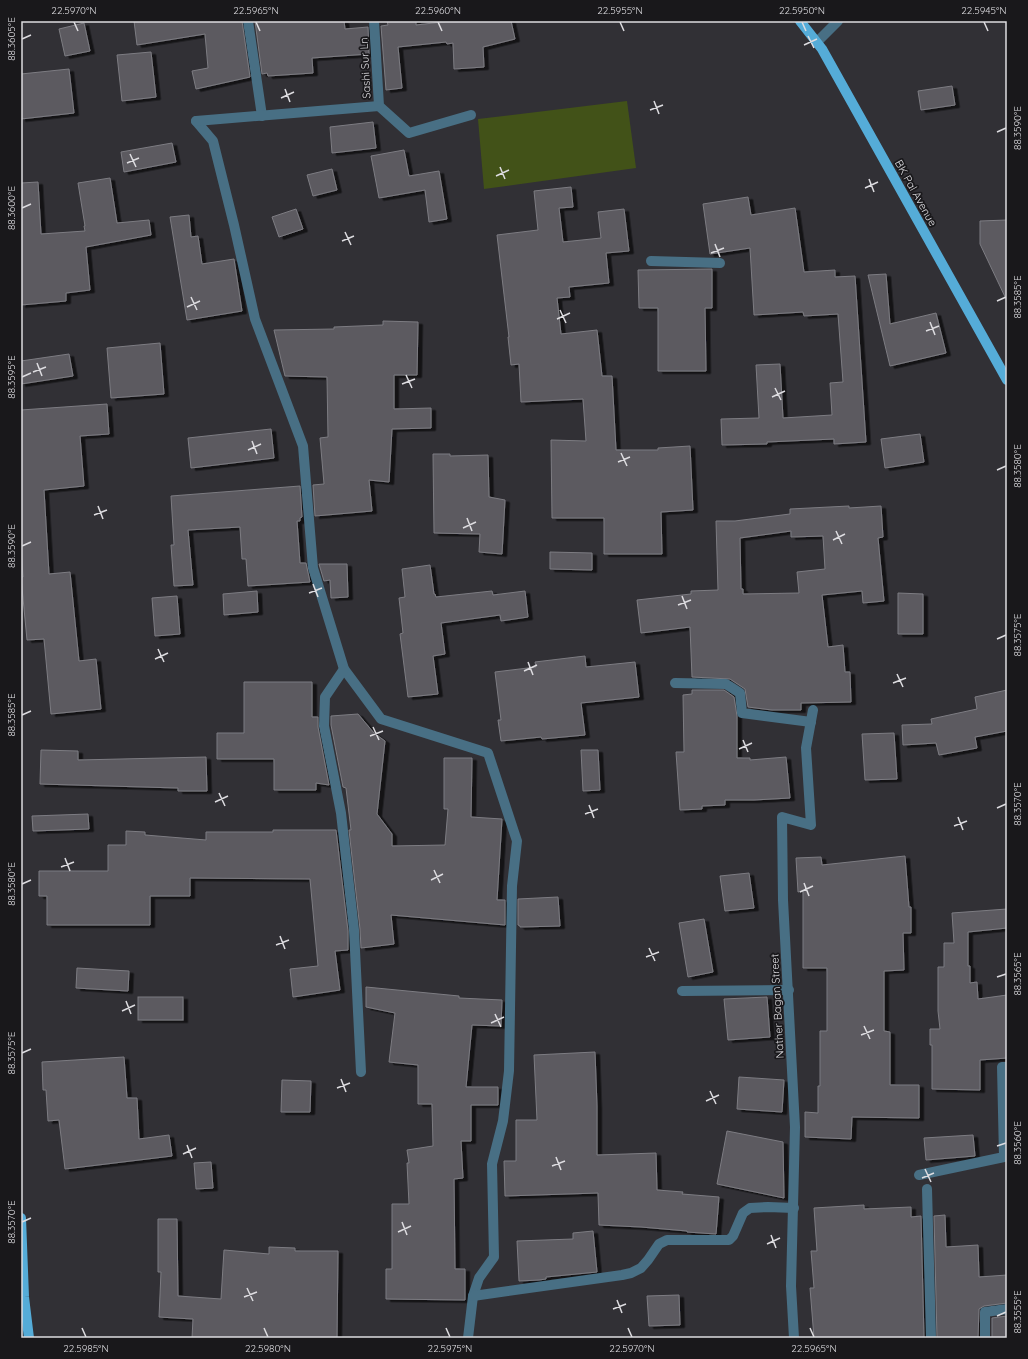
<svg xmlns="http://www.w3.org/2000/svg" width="1028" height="1359" viewBox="0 0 1028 1359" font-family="Quicksand,sans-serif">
<defs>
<filter id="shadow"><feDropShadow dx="4.5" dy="2.5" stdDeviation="0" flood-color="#0009"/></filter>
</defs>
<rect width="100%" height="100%" fill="#313035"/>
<!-- green -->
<polygon fill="#425218" points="627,101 636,168 484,189 478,119"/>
<!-- building -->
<g fill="#5b5a60" stroke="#7d7c82" fill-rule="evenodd" filter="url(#shadow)">
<polygon points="134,21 242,21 250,77 196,89 192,71 208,68 205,34 137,45"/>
<polygon points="255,21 344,21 345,29 368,27 369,54 312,58 313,73 268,76 267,73 262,74"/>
<polygon points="387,21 416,21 416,25 451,21 511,21 515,39 483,47 484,67 454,69 453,43 447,44 446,42 398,47 402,88 386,90 381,26 388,25"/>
<polygon points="84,23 90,51 65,56 59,29"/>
<polygon points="151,52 156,97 122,101 117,55"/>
<polygon points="69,69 74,113 21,119 21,74"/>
<polygon points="952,86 955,105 921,110 918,91"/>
<polygon points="373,122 376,148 332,153 330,127"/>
<polygon points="172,143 176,162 124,172 121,152"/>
<polygon points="404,150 409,176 439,171 447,219 429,222 425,190 379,198 371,156"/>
<polygon points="332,169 337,190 313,196 307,175"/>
<polygon points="110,178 117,223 149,220 151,235 86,247 90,290 66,293 66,301 21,305 21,183 38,182 41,234 85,231 84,226 85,226 78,183"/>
<polygon points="571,187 573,207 559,208 563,242 601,238 598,212 624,209 629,251 606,253 609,283 569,287 570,297 557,298 561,334 597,330 602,376 612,376 616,450 658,450 658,448 690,446 693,510 661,512 662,554 604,554 604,518 552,518 551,440 586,441 583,399 521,402 519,364 511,365 508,337 509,337 497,235 538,230 534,191"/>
<polygon points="748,197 751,215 795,208 804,272 835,270 835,277 855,276 866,442 834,444 834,439 767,442 767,444 722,445 721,419 759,418 756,365 780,364 783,418 832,415 830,383 843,382 838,314 804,316 803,312 754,315 750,248 710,254 703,204"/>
<polygon points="296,209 303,229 279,237 272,217"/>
<polygon points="189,215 191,237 198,236 202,264 234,259 242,311 187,320 170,217"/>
<polygon points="1007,220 1007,301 980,244 980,221"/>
<polygon points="712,269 712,308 705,308 706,371 658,371 658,308 639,308 638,270"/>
<polygon points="886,274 890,324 936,313 946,353 890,366 868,275"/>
<polygon points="383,321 418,322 417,375 394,375 394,409 431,408 431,428 392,429 389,482 369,480 372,511 315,516 313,485 324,484 320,438 328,437 327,377 285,376 274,330 334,329 334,327 383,325"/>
<polygon points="160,343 164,394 111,398 107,348"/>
<polygon points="69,354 73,376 21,384 21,361"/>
<polygon points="107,404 109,434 80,436 84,486 44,490 49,574 70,572 79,661 96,659 101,709 51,714 44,639 27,640 21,577 23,577 21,545 21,410"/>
<polygon points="271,429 274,458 191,468 188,438"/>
<polygon points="920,434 924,462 885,468 881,439"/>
<polygon points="433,454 450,454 450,456 488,455 489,497 505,500 502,554 479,552 480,534 434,533"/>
<polygon points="300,486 302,517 300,518 300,521 297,521 300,563 306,563 310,582 248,586 246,559 242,559 240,527 188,530 193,585 174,586 171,545 174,545 171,496"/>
<path d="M849,506V508L881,506L883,537L878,538L884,601L863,603L862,591L822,595L828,647L843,645L845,672H850L851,702L801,703V710H772L748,707L745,689L730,679L692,677L690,627L641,633L637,600L691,594V591L718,590L716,521H735L790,514V509ZM791,531V537L823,536L825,569L797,572L799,593L743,594V589H741L740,538Z"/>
<polygon points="550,552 592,553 592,570 550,569"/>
<polygon points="319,564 347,564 348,597 331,598 330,580 324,581"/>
<polygon points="430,565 434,594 435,594 436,597 492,591 493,595 525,591 528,617 501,621 500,615 441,623 445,654 433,656 438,694 408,697 400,634 403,633 399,598 405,597 402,569"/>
<polygon points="257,591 258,612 224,615 223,594"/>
<polygon points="898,593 923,594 923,634 898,634"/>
<polygon points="177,596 180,634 155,636 152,598"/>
<polygon points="585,656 586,667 635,662 639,697 581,703 585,735 542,739 541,737 501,741 498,720 501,720 495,672 536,667 535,662"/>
<polygon points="244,682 312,682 312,717 318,717 318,727 329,785 316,783 316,790 274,790 274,759 217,759 217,733 244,733"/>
<polygon points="692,690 724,690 734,697 737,716 737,758 750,758 750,760 786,757 790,798 754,800 725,800 725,805 702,806 702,809 680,810 676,752 684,752 683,695 692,694"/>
<polygon points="1007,690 1007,731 975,737 977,748 939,755 936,743 903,745 902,725 932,724 931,719 977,709 975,697"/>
<polygon points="358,714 374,733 385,741 377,814 392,834 392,846 445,845 448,809 444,809 444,758 472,758 471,817 502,819 497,900 505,900 505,925 391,915 394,944 361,948 360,929 349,830 351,830 346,788 343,787 331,725 331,716"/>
<polygon points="894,733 897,779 865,780 862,734"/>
<polygon points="41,750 78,751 78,760 206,757 207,791 178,791 178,788 40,784"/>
<polygon points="581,750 598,750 600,790 583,791"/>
<polygon points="88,814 89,829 33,831 32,816"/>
<polygon points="273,830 336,830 348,931 348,950 335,951 340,990 293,997 290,969 318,966 310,879 190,878 190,896 150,896 150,925 47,925 47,896 39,896 39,871 108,871 108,845 126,845 126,831 145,832 145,835 206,840 206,832 273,832"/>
<polygon points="905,856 909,907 911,907 911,933 903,933 904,970 884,971 884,1031 890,1032 890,1085 919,1085 919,1118 852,1117 851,1139 805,1137 805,1112 818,1113 818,1086 820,1086 820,1031 827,1031 827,968 803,968 803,891 798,892 796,858 821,857 822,865"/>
<polygon points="749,873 754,908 725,911 720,876"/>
<polygon points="558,897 560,926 520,927 520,926 518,925 518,899"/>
<polygon points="1007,909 1007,928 968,932 968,966 970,966 970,983 977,982 978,999 1007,995 1007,1058 980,1060 980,1090 932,1089 932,1045 930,1045 930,1029 940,1029 938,1011 938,967 944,967 944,943 954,943 952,913"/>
<polygon points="704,919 713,972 688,977 679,923"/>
<polygon points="77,968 129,971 128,991 76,988"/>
<polygon points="366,987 459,996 459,998 502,1000 501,1026 472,1025 466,1087 498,1087 498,1105 471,1105 471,1141 461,1141 463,1178 454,1179 455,1269 465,1269 465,1300 386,1299 386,1269 392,1269 392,1204 409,1204 407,1163 409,1163 407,1150 433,1146 432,1104 418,1104 418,1065 389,1062 395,1013 366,1007"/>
<rect x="138" y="997" width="45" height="23"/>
<polygon points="767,997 770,1037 728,1040 724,999"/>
<polygon points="595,1052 597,1106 597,1155 656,1153 657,1190 683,1192 682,1194 719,1197 716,1234 687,1232 687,1231 641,1227 599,1225 598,1193 505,1196 504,1161 516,1161 516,1120 537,1120 534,1055"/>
<polygon points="124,1057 127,1098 137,1098 139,1139 169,1135 172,1156 65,1169 59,1120 48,1121 46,1090 43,1090 42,1062"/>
<polygon points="739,1077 784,1080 782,1112 737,1109"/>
<polygon points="282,1080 311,1081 310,1112 281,1112"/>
<polygon points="727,1131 783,1142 784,1198 717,1184"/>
<polygon points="973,1135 975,1156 926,1160 924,1138"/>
<polygon points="211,1162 213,1188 196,1189 194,1163"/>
<polygon points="864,1205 864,1209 911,1207 911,1217 921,1216 924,1338 814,1338 810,1288 814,1288 811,1251 817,1251 814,1208"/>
<polygon points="945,1215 946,1247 978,1245 979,1277 1007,1275 1007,1303 984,1306 979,1309 978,1338 937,1338 934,1216"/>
<polygon points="158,1219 177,1219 178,1296 221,1299 224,1250 269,1254 269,1247 295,1248 295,1251 338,1251 337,1338 192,1338 193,1319 159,1317 161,1272 158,1272"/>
<polygon points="593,1231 597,1272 546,1277 546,1279 539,1280 519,1281 517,1241 573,1239 573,1233"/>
<polygon points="679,1295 680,1325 649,1326 647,1296"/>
<polygon points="1007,1316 1007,1338 992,1338 992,1318"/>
</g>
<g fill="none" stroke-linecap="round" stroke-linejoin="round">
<!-- minor -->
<g stroke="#486f84" stroke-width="10">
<polyline points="248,21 262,116"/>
<polyline points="374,21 379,106 409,133 471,115"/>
<polyline points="817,42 838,21"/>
<polyline points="196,121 213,141 234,225 255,319 303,446 313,568 344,669 381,719 488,753 517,841 512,886 509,1071 503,1121 492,1164 494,1257 479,1278 473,1296 468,1338"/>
<polyline points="196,121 379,106"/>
<polyline points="651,261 720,263"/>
<polyline points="344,669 325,697 324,726 341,813 354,930 361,1072"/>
<polyline points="675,683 726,684 740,693 742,713 811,722"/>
<polyline points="682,991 789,990"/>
<polyline points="919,1175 1004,1157 1002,1067 1007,1067"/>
<polyline points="927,1189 931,1338"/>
<polyline points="473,1296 622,1275 631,1273 641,1268 648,1260 659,1244 667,1240 729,1240 733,1236 743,1213 750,1208 768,1207 794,1208"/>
<polyline points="794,1338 791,1286 795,1127 783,900 782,817 811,825 806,748 813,710"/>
<polyline points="985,1338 985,1312 1007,1309"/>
</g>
<!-- major -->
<g stroke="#55acd8" stroke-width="10">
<polyline points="800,21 822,49 1007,380"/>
<polyline points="21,1218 24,1297 29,1338"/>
</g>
</g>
<!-- ticks -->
<path fill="none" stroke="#dddce0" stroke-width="1.5" d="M74,22L78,31M256,22L260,31M438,22L442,31M620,22L624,31M802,22L806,31M984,22L988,31M808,36L814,48M22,39L31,35M804,45L817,39M285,89L290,102M281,98L294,92M654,101L659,114M650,110L663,105M997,132L1006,128M130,154L136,167M127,163L139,158M500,167L505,179M496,176L509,170M869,179L874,192M865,188L878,182M22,208L31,204M345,232L351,245M342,241L354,236M715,244L720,257M711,253L724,248M191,297L197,310M997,301L1006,297M187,307L200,301M560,310L566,323M557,319L570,313M930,322L935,335M926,331L939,326M37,363L42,376M33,372L46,367M406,375L412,388M22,377L31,373M402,384L415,379M775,388L781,400M772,397L785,391M252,441L257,454M248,450L261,444M621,453L627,466M618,462L630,457M997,470L1006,466M98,506L103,519M94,515L107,510M467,518L472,531M463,528L476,522M836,531L842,544M833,540L845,534M22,546L31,542M313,584L318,597M309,593L322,588M682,596L687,609M678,605L691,600M997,639L1006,635M158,649L164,662M155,659L168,653M528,662L533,675M524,671L537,665M897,674L903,687M893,683L906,678M22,715L31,711M373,727L379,740M370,736L383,731M743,740L748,752M739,749L752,743M219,793L225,806M215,802L228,796M589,805L594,818M997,808L1006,804M585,814L598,809M958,817L963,830M954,826L967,821M65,858L70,871M61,867L74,862M434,870L440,883M431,880L443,874M804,883L809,896M22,884L31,880M800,892L813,886M280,936L285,949M276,945L289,940M649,948L655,961M646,957L659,952M997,977L1006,974M126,1001L131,1014M122,1011L135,1005M495,1014L501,1027M491,1023L504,1017M864,1026L870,1039M861,1035L874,1030M22,1053L31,1049M341,1079L346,1092M337,1088L350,1083M710,1091L716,1104M706,1101L719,1095M187,1145L192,1158M997,1146L1006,1143M183,1154L196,1148M556,1157L561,1170M552,1166L565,1161M925,1169L931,1182M922,1178L934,1173M22,1222L31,1218M402,1222L407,1235M398,1232L411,1226M771,1235L776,1248M767,1244L780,1238M247,1288L253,1301M244,1297L257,1292M617,1300L622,1313M613,1309L626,1304M997,1316L1006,1312M82,1328L86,1337M264,1328L268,1337M446,1328L450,1337M628,1328L632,1337M810,1328L814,1337"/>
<g text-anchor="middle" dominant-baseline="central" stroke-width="3.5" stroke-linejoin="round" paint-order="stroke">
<!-- street labels -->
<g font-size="11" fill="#dddce0" stroke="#19181b">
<text transform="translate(365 68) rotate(-93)">Sashi Sur Ln</text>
<text transform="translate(916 193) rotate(61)">BK Pal Avenue</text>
<text transform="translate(777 1006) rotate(-93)">Nather Bagan Street</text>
</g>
</g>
<!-- border -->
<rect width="1028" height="1359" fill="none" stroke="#19181b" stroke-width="44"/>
<rect x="22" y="22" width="984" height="1315" fill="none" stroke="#dddce0" stroke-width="1.5"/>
<g font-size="10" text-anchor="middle" fill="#dddce0">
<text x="74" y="14">22.5970°N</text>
<text x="256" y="14">22.5965°N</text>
<text x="438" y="14">22.5960°N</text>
<text x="620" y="14">22.5955°N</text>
<text x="802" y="14">22.5950°N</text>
<text x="984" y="14">22.5945°N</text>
<text transform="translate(11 39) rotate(-90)" y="4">88.3605°E</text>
<text transform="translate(1017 128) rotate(-90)" y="4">88.3590°E</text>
<text transform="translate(11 208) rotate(-90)" y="4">88.3600°E</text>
<text transform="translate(1017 297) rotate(-90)" y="4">88.3585°E</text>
<text transform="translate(11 377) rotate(-90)" y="4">88.3595°E</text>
<text transform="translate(1017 466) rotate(-90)" y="4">88.3580°E</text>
<text transform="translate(11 546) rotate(-90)" y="4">88.3590°E</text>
<text transform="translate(1017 635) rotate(-90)" y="4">88.3575°E</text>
<text transform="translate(11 715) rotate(-90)" y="4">88.3585°E</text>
<text transform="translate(1017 804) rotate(-90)" y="4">88.3570°E</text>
<text transform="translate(11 884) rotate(-90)" y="4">88.3580°E</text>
<text transform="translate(1017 974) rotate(-90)" y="4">88.3565°E</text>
<text transform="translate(11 1053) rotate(-90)" y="4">88.3575°E</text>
<text transform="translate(1017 1143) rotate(-90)" y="4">88.3560°E</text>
<text transform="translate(11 1222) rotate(-90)" y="4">88.3570°E</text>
<text transform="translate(1017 1312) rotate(-90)" y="4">88.3555°E</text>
<text x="86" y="1352">22.5985°N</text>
<text x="268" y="1352">22.5980°N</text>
<text x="450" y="1352">22.5975°N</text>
<text x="632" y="1352">22.5970°N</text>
<text x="814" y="1352">22.5965°N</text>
</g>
</svg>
